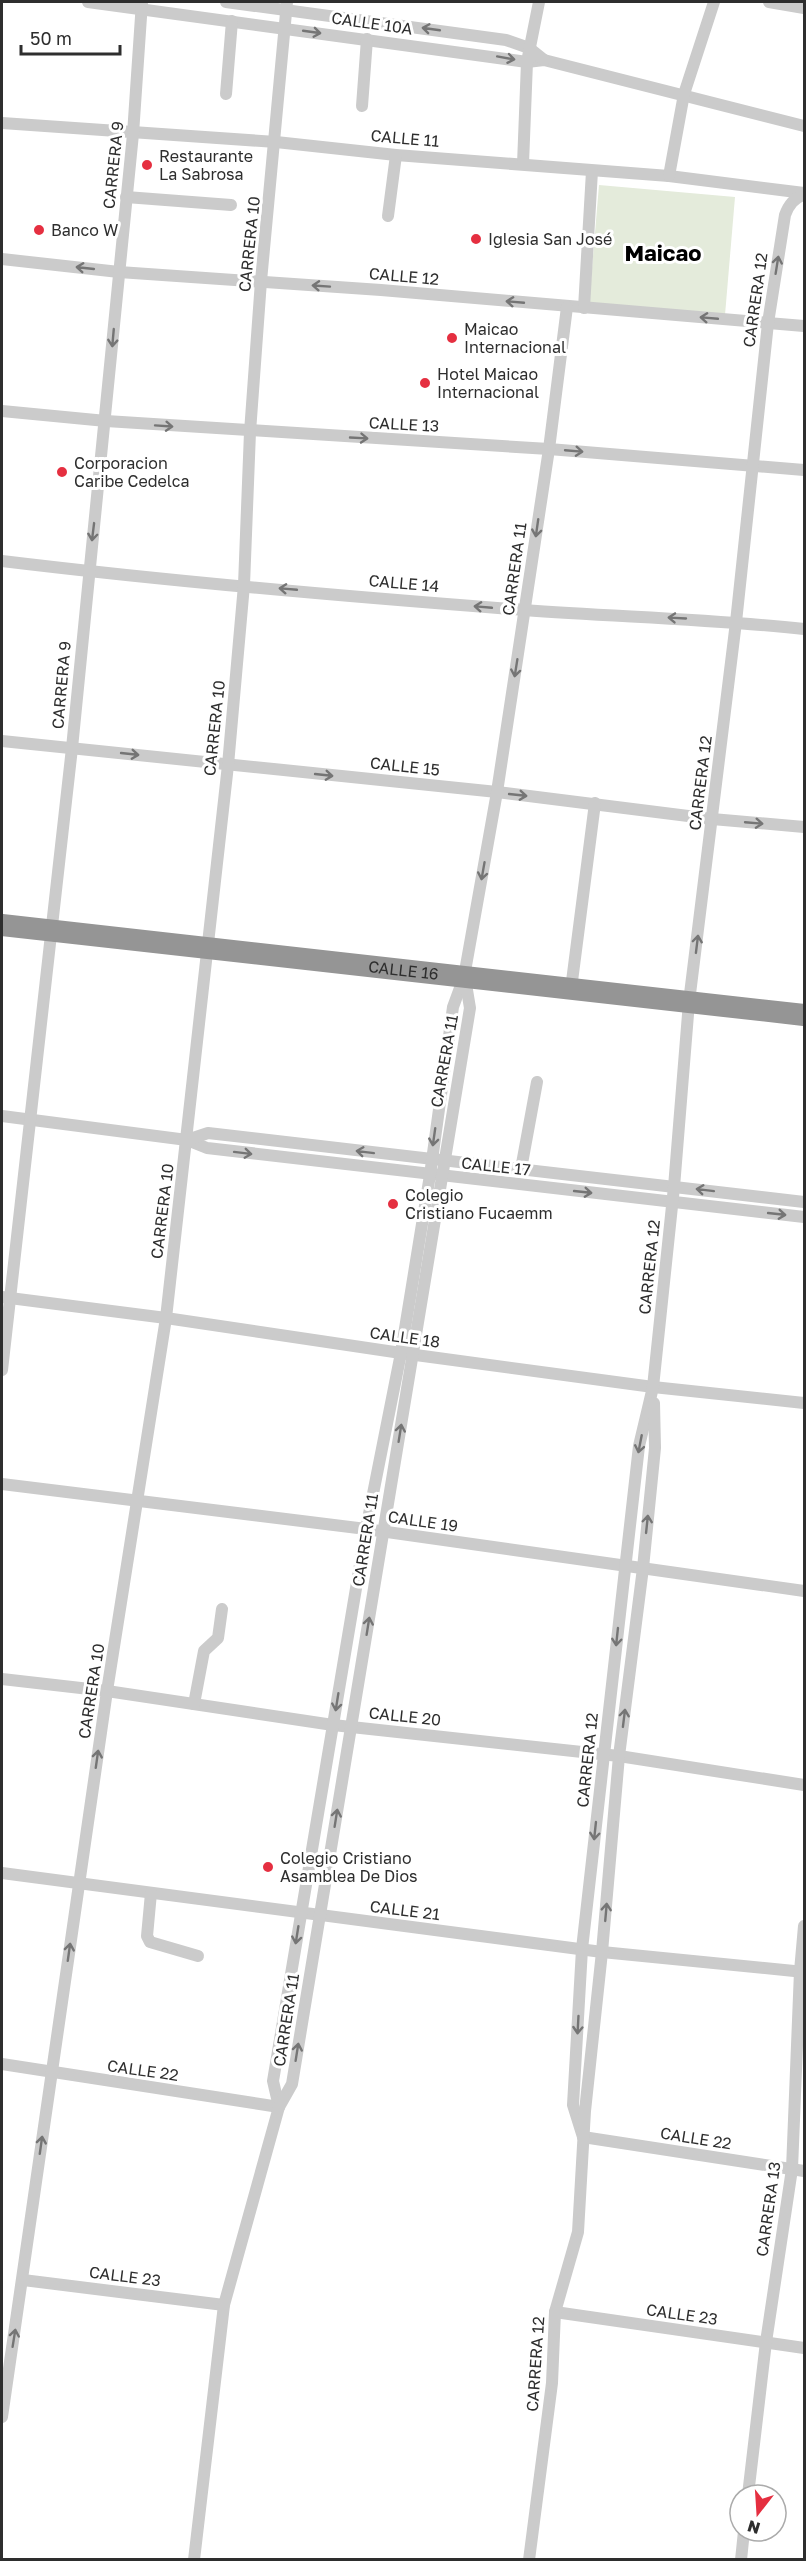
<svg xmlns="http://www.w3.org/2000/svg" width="806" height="2561" viewBox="0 0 806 2561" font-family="'Golos Text',sans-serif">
<rect width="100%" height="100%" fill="#fff"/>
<!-- green -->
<polygon fill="#e4ebdb" points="599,185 735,197 725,315 589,304"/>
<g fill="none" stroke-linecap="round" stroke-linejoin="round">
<!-- street -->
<g stroke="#cbcbcb" stroke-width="12">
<polyline points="88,2 527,62 544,60 804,126"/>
<polyline points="226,2 506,40 529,48 544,60"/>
<polyline points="769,2 804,8"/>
<polyline points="226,94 232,21"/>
<polyline points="362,106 367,39"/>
<polyline points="2,123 276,142 396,155 669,176 804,193"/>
<polyline points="523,164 527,62 539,2"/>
<polyline points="669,176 684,94 714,2"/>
<polyline points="126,197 231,205"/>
<polyline points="388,216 396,155"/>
<polyline points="2,259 119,272 381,290 804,326"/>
<polyline points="584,308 592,171"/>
<polyline points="2,411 106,421 549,449 804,470"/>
<path d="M2,561C175,582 350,597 524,610C618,617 711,619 804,629"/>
<polyline points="2,741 497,792 712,819 804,827"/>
<polyline points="571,989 595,803"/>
<polyline points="2,1116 187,1140 207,1148 804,1217"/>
<polyline points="187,1140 208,1133 804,1202"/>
<polyline points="521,1169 537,1082"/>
<polyline points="2,1297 166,1318 401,1353 653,1387 804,1403"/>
<polyline points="2,1370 72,748 133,134 142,2"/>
<polyline points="2,1484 366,1529 804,1591"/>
<polyline points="2,1679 107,1691 333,1725 619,1756 804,1785"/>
<polyline points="194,1704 204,1651 218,1638 222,1609"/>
<polyline points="2,1873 602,1952 804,1972"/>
<polyline points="151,1893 147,1936 150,1942 198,1956"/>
<polyline points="2,2064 279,2107"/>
<polyline points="279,2107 273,2081 366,1529 401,1353 430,1175 453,1007 464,977 497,792 549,449 567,307"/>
<path d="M583,2137L573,2105L582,1949L639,1446L653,1387L674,1187L689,1002L736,622L768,323L785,215C789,204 794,199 804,194"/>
<polyline points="583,2137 804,2171"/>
<polyline points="23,2280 224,2305"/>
<polyline points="555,2312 804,2348"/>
<polyline points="2,2417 107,1691 166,1318 228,765 244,585 250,432 261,281 287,2"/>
<polyline points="748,2495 766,2342 792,2169 800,1971 804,1926"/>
<polyline points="194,2560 224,2305 279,2107 292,2084 470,1008 465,978"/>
<polyline points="529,2560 552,2383 555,2312 578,2232 585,2111 602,1952 619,1756 643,1568 655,1448 654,1403"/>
<polyline points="741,2560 744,2531"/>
</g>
<!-- highway -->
<path stroke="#959595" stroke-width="22" id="s1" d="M2,925L804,1015"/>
</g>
<!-- one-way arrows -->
<defs><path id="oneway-shaft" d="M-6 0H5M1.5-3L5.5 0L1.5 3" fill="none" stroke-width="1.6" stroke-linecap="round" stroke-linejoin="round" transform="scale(1.5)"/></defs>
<g stroke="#757575">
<use href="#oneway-shaft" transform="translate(431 29) rotate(-172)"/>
<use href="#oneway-shaft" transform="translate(312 32) rotate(8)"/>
<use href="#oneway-shaft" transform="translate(506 58) rotate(10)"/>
<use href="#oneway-shaft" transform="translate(777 265) rotate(-81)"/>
<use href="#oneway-shaft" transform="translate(85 268) rotate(-174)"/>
<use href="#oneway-shaft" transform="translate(321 286) rotate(-176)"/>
<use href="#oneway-shaft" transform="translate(515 302) rotate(-175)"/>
<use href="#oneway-shaft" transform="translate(709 318) rotate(-175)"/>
<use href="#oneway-shaft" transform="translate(113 338) rotate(95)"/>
<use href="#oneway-shaft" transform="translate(164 426) rotate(4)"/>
<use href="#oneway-shaft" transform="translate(359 438) rotate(3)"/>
<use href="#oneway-shaft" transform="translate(574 451) rotate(5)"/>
<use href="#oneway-shaft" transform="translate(537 528) rotate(98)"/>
<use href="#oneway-shaft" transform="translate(93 532) rotate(97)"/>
<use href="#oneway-shaft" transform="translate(288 589) rotate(-175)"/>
<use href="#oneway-shaft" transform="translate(483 607) rotate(-175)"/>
<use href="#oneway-shaft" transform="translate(677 618) rotate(-177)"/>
<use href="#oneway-shaft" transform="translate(516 668) rotate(99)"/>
<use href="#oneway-shaft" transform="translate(130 754) rotate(6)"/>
<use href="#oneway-shaft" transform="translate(324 775) rotate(6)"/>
<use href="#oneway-shaft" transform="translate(518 795) rotate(6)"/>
<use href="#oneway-shaft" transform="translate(754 823) rotate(5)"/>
<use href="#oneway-shaft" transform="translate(483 871) rotate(100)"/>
<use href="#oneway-shaft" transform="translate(697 944) rotate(-83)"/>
<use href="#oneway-shaft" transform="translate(434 1137) rotate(98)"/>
<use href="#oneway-shaft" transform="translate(365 1152) rotate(-173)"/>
<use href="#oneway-shaft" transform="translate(243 1153) rotate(7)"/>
<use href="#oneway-shaft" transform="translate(705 1190) rotate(-173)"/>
<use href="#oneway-shaft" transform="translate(583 1192) rotate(6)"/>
<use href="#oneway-shaft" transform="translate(777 1214) rotate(6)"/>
<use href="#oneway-shaft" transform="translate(400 1433) rotate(-81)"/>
<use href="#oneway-shaft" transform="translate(640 1444) rotate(101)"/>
<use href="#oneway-shaft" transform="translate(647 1524) rotate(-84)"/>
<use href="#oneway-shaft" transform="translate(368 1626) rotate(-81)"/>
<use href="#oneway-shaft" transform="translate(617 1637) rotate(96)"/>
<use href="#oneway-shaft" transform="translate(337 1702) rotate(99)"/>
<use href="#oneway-shaft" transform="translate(624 1718) rotate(-83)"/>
<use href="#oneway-shaft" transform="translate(97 1759) rotate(-82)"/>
<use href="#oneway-shaft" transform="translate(336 1818) rotate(-81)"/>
<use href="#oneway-shaft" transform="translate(595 1831) rotate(96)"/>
<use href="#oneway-shaft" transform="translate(606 1912) rotate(-85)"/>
<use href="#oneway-shaft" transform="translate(297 1935) rotate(99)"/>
<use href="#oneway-shaft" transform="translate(69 1952) rotate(-82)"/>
<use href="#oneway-shaft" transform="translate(578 2025) rotate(93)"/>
<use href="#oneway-shaft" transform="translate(297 2052) rotate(-81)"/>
<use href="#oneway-shaft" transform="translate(41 2145) rotate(-82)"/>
<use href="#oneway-shaft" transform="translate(14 2338) rotate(-81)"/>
</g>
<!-- markers -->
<g fill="#e52f40" stroke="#fff" stroke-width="2">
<circle cx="147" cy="165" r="6"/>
<circle cx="39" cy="230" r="6"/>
<circle cx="476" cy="239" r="6"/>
<circle cx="452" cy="338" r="6"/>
<circle cx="425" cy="383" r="6"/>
<circle cx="62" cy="472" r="6"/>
<circle cx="393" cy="1204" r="6"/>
<circle cx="268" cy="1867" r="6"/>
</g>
<g text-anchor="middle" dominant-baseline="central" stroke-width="6" stroke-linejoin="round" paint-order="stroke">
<!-- street labels -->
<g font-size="16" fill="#2e2e2e" stroke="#fff">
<text transform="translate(372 23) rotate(8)">CALLE 10A</text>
<text transform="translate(405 138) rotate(5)">CALLE 11</text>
<text transform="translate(113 165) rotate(-84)">CARRERA 9</text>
<text transform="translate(249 244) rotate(-84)">CARRERA 10</text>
<text transform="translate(404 276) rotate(5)">CALLE 12</text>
<text transform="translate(755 300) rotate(-82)">CARRERA 12</text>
<text transform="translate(404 424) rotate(3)">CALLE 13</text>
<text transform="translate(514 569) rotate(-82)">CARRERA 11</text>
<text transform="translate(404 583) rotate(5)">CALLE 14</text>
<text transform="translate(61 685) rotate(-85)">CARRERA 9</text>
<text transform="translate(214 728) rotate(-84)">CARRERA 10</text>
<text transform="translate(405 766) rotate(6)">CALLE 15</text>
<text transform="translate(700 783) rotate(-83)">CARRERA 12</text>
<text stroke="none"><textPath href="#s1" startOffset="404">CALLE 16</textPath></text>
<text transform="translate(444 1061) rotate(-80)">CARRERA 11</text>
<text transform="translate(496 1166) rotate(6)">CALLE 17</text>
<text transform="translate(162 1211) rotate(-83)">CARRERA 10</text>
<text transform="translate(649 1267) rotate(-84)">CARRERA 12</text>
<text transform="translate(405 1337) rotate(8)">CALLE 18</text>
<text transform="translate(423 1521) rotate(8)">CALLE 19</text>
<text transform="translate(365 1540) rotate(-81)">CARRERA 11</text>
<text transform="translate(91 1691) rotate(-81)">CARRERA 10</text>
<text transform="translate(405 1716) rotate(6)">CALLE 20</text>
<text transform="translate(587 1760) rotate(-84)">CARRERA 12</text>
<text transform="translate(405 1910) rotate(7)">CALLE 21</text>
<text transform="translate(286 2020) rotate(-81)">CARRERA 11</text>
<text transform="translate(143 2070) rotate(8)">CALLE 22</text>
<text transform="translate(696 2138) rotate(9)">CALLE 22</text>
<text transform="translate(768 2209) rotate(-82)">CARRERA 13</text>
<text transform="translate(125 2276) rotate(7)">CALLE 23</text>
<text transform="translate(682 2314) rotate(8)">CALLE 23</text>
<text transform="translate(535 2364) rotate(-86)">CARRERA 12</text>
</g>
<!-- poi labels -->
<g font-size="16" fill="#2e2e2e" stroke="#fff" text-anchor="start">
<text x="159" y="156">Restaurante<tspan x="159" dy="18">La Sabrosa</tspan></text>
<text x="51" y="230">Banco W</text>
<text x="488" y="239">Iglesia San José</text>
<text x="464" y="329">Maicao<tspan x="464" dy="18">Internacional</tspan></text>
<text x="437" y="374">Hotel Maicao<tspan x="437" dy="18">Internacional</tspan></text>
<text x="74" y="463">Corporacion<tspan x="74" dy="18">Caribe Cedelca</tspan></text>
<text x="405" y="1195">Colegio<tspan x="405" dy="18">Cristiano Fucaemm</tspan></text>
<text x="280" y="1858">Colegio Cristiano<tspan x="280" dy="18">Asamblea De Dios</tspan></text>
</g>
<!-- district labels -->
<g font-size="22" font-weight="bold" fill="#000" stroke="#fff">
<text x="663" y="252">Maicao</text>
</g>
</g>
<!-- border -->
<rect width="806" height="2561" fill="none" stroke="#2e2e2e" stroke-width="6"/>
<!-- north arrow -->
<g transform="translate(758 2513) rotate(197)"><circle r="28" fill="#ffffff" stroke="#ababab" stroke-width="1.5"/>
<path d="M0-4.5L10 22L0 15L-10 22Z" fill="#e52f40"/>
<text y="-9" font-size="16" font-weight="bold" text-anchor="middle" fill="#2e2e2e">N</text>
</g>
<!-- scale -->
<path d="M21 45v9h99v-9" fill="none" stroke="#2e2e2e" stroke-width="3"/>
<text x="30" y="45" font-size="18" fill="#2e2e2e" stroke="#ffffff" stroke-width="4.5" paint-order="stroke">50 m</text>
</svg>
